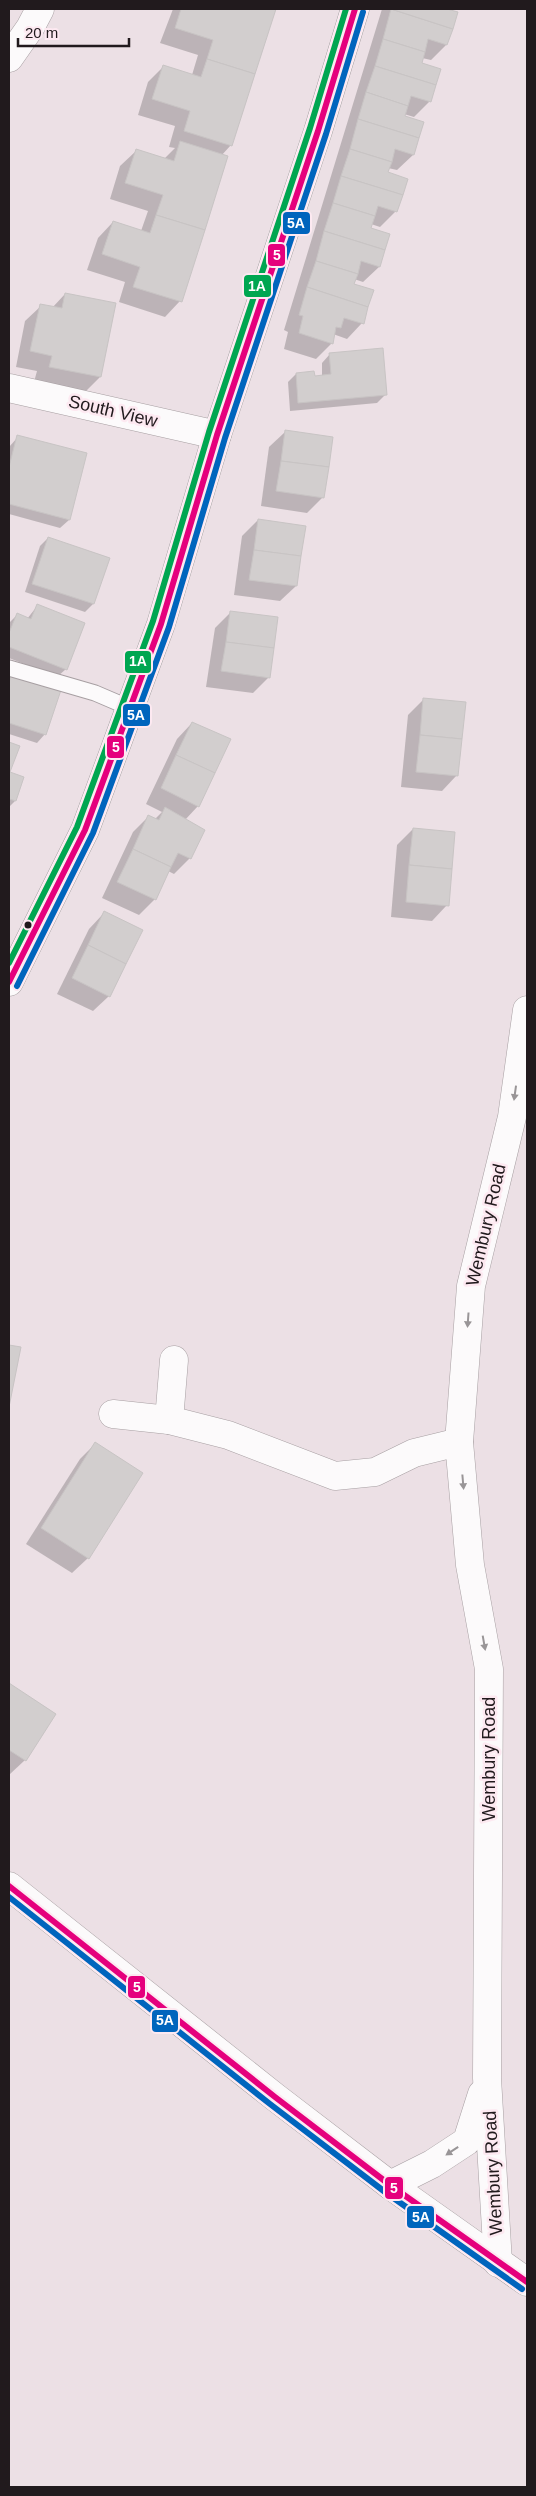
<svg xmlns="http://www.w3.org/2000/svg" width="536" height="2496" viewBox="0 0 536 2496" font-family="Arial,sans-serif">
<rect width="100%" height="100%" fill="#ece0e5"/>
<!-- shadow -->
<g fill="#0003">
<polygon points="173,9 275,9 231,145 221,156 180,301 165,317 119,302 125,282 87,270 98,238 113,222 141,231 148,211 110,199 120,166 136,151 165,158 175,148 169,147 175,126 138,115 148,82 164,66 192,75 198,55 160,43"/>
<polygon points="382,9 442,9 456,13 446,45 431,60 422,58 420,64 430,101 414,117 404,114 404,117 423,123 413,155 397,170 388,168 387,173 396,211 380,227 371,224 370,229 389,235 379,267 363,282 354,279 353,285 362,323 347,339 333,334 332,343 316,359 284,349 288,332 284,330"/>
<polygon points="65,294 100,377 85,392 34,382 37,371 16,367 25,321 41,306 52,308"/>
<polygon points="330,354 385,395 377,403 290,411 288,382 296,374 314,377 322,376 322,363"/>
<polygon points="285,432 323,497 307,513 261,506 269,447"/>
<polygon points="18,437 69,520 60,528 9,514 9,447"/>
<polygon points="258,520 296,586 280,601 234,595 242,536"/>
<polygon points="48,538 109,558 93,604 85,612 25,592 40,546"/>
<polygon points="38,605 66,669 57,677 9,658 9,623 17,615 27,619"/>
<polygon points="231,612 268,678 253,693 206,687 215,628"/>
<polygon points="12,676 45,734 37,743 9,734 9,679"/>
<polygon points="424,699 457,775 442,791 401,787 408,715"/>
<polygon points="192,723 198,806 185,820 190,858 174,874 168,871 155,899 139,915 102,898 133,832 149,816 155,819 162,812 146,804 177,739"/>
<polygon points="9,743 18,746 9,773 23,778 15,801 9,807"/>
<polygon points="413,829 447,905 432,921 391,917 397,845"/>
<polygon points="104,913 109,996 93,1011 57,994 89,929"/>
<polygon points="9,1346 19,1348 9,1401"/>
<polygon points="95,1444 88,1558 72,1573 26,1544 80,1459"/>
<polygon points="9,1684 55,1714 25,1760 9,1775"/>
</g>
<!-- building -->
<g fill="#d2cece" stroke="#c8c4c4">
<polygon points="181,9 276,9 255,74 207,59 213,40 175,28"/>
<polygon points="391,9 453,29 447,45 428,39 425,52 383,39"/>
<polygon points="391,9 447,9 458,12 453,29"/>
<polygon points="383,39 425,52 422,63 441,69 436,85 375,66"/>
<polygon points="207,59 255,74 232,146 184,131 190,111 152,99 163,65 201,77"/>
<polygon points="375,66 436,85 431,102 411,96 408,106 366,92"/>
<polygon points="366,92 408,106 405,116 424,122 419,138 358,119"/>
<polygon points="358,119 419,138 414,155 395,149 392,162 350,149"/>
<polygon points="180,141 228,156 205,230 156,215 163,195 125,183 136,149 174,161"/>
<polygon points="350,149 392,162 388,172 408,179 403,195 341,176"/>
<polygon points="341,176 403,195 397,212 378,206 375,216 333,203"/>
<polygon points="333,203 375,216 371,228 390,234 385,250 324,231"/>
<polygon points="156,215 205,230 182,302 133,287 140,267 102,254 113,221 150,233"/>
<polygon points="324,231 385,250 380,267 361,261 358,274 316,261"/>
<polygon points="316,261 358,274 354,284 374,290 368,307 307,287"/>
<polygon points="307,287 368,307 364,324 344,318 341,328 336,327 333,344 299,333 303,316 299,315"/>
<polygon points="65,293 116,303 101,377 49,367 52,356 30,351 40,304 62,308"/>
<polygon points="383,348 387,395 298,403 296,373 314,371 315,376 331,374 329,353"/>
<polygon points="285,430 333,437 329,467 281,461"/>
<polygon points="17,435 87,453 70,520 9,504 9,467"/>
<polygon points="281,461 329,467 324,498 276,491"/>
<polygon points="258,519 306,526 301,556 254,550"/>
<polygon points="48,537 110,558 94,604 32,584"/>
<polygon points="254,550 301,556 297,586 249,580"/>
<polygon points="37,604 85,623 67,670 9,647 9,633 17,613 31,619"/>
<polygon points="230,611 278,617 274,648 226,642"/>
<polygon points="226,642 274,648 270,678 221,671"/>
<polygon points="11,674 61,690 46,735 9,723 9,683"/>
<polygon points="423,698 466,702 462,739 420,735"/>
<polygon points="192,722 231,739 215,773 176,755"/>
<polygon points="420,735 462,739 458,776 416,772"/>
<polygon points="9,742 20,746 10,772 24,777 16,801 9,799"/>
<polygon points="176,755 215,773 199,807 161,788"/>
<polygon points="165,807 205,830 191,859 178,853 171,867 133,849 148,815 159,820"/>
<polygon points="413,828 455,832 452,869 409,865"/>
<polygon points="133,849 171,867 156,900 117,882"/>
<polygon points="409,865 452,869 449,906 406,902"/>
<polygon points="104,911 143,930 126,964 88,945"/>
<polygon points="88,945 126,964 110,997 72,978"/>
<polygon points="9,1345 21,1347 9,1407"/>
<polygon points="95,1442 143,1473 89,1559 41,1528"/>
<polygon points="9,1683 56,1714 26,1761 9,1750"/>
</g>
<g fill="none" stroke-linecap="round" stroke-linejoin="round">
<defs>
<polyline id="lane" points="9,668 95,693 130,708"/>
<g id="street">
<polyline points="9,58 30,28 40,9"/>
<polyline points="9,388 217,435"/>
<polyline points="113,1414 169,1420 228,1435 335,1476 375,1472 414,1453 459,1442"/>
<polyline points="169,1420 174,1360"/>
<polyline points="390,2185 432,2164 467,2141 482,2094"/>
<polyline points="498,2263 487,2078 489,1669 470,1565 459,1442 471,1286 512,1117 527,1010"/>
</g>
<g id="secondary">
<polyline points="9,982 85,830 161,624 217,435 318,131 355,9"/>
<polyline points="9,1886 275,2097 390,2185 527,2282"/>
</g>
</defs>
<!-- lane casing -->
<use href="#lane" stroke="#a79fa2" stroke-width="17"/>
<!-- street casing -->
<use href="#street" stroke="#a79fa2" stroke-width="29"/>
<!-- secondary casing -->
<use href="#secondary" stroke="#a79fa2" stroke-width="29"/>
<!-- lane -->
<use href="#lane" stroke="#fcfafb" stroke-width="15"/>
<!-- street -->
<use href="#street" stroke="#fcfafb" stroke-width="28"/>
<!-- secondary -->
<use href="#secondary" stroke="#fcfafb" stroke-width="28"/>
<defs>
<g id="bus-1">
<polyline points="9,982 85,830 161,624 217,435 318,131 355,9"/>
<polyline points="9,1886 275,2097 390,2185 527,2282"/>
</g>
<g id="bus-2">
<polyline points="17,986 93,833 169,627 225,438 326,134 363,12"/>
<polyline points="9,1897 270,2104 385,2192 522,2289"/>
</g>
<polyline id="bus-3" points="9,963 77,827 153,621 209,432 310,128 346,9"/>
</defs>
<!-- bus-1 casing -->
<use href="#bus-1" stroke="#fde9f1" stroke-width="10"/>
<!-- bus-2 casing -->
<use href="#bus-2" stroke="#fde9f1" stroke-width="10"/>
<!-- bus-3 casing -->
<use href="#bus-3" stroke="#fde9f1" stroke-width="10"/>
<!-- bus-1 -->
<use href="#bus-1" stroke="#e5007d" stroke-width="6"/>
<!-- bus-2 -->
<use href="#bus-2" stroke="#0065bd" stroke-width="6"/>
<!-- bus-3 -->
<use href="#bus-3" stroke="#00a651" stroke-width="6"/>
</g>
<!-- one-way arrows -->
<defs><path id="oneway-solid" d="M-6-.8H1V-3.2L6.5 0L1 3.2V.8H-6Z" transform="scale(1.25)"/></defs>
<g fill="#999597">
<use href="#oneway-solid" transform="translate(515 1093) rotate(98)"/>
<use href="#oneway-solid" transform="translate(468 1320) rotate(94)"/>
<use href="#oneway-solid" transform="translate(463 1482) rotate(85)"/>
<use href="#oneway-solid" transform="translate(484 1643) rotate(80)"/>
<use href="#oneway-solid" transform="translate(452 2151) rotate(146)"/>
</g>
<!-- markers -->
<circle fill="#211a1d" stroke="#fde9f1" stroke-width="2" cx="28" cy="925" r="4.5"/>
<g text-anchor="middle" dominant-baseline="central" stroke-width="5" stroke-linejoin="round" paint-order="stroke">
<!-- street labels -->
<g font-size="18" fill="#211a1d" stroke="#fde9f1">
<text transform="translate(113 411) rotate(13)">South View</text>
<text transform="translate(486 1225) rotate(-77)">Wembury Road</text>
<text transform="translate(489 1759) rotate(-90)">Wembury Road</text>
<text transform="translate(493 2173) rotate(-93)">Wembury Road</text>
</g>
</g>
<g stroke="#fde9f1" stroke-width="2">
<rect x="282" y="211" width="29" height="24" rx="5" fill="#0065bd"/>
<rect x="267" y="243" width="19" height="24" rx="5" fill="#e5007d"/>
<rect x="243" y="274" width="29" height="24" rx="5" fill="#00a651"/>
<rect x="124" y="650" width="28" height="24" rx="5" fill="#00a651"/>
<rect x="122" y="703" width="29" height="24" rx="5" fill="#0065bd"/>
<rect x="106" y="735" width="19" height="24" rx="5" fill="#e5007d"/>
<rect x="127" y="1975" width="19" height="24" rx="5" fill="#e5007d"/>
<rect x="151" y="2009" width="28" height="24" rx="5" fill="#0065bd"/>
<rect x="384" y="2176" width="20" height="24" rx="5" fill="#e5007d"/>
<rect x="406" y="2205" width="29" height="24" rx="5" fill="#0065bd"/>
</g>
<g font-size="14" text-anchor="middle" font-weight="bold" fill="#fff">
<text x="296" y="228">5A</text>
<text x="277" y="260">5</text>
<text x="257" y="291">1A</text>
<text x="138" y="666">1A</text>
<text x="136" y="720">5A</text>
<text x="116" y="752">5</text>
<text x="137" y="1992">5</text>
<text x="165" y="2025">5A</text>
<text x="394" y="2193">5</text>
<text x="421" y="2222">5A</text>
</g>
<!-- border -->
<rect width="536" height="2496" fill="none" stroke="#211a1d" stroke-width="20"/>
<!-- scale -->
<path d="M18 38v8h111v-8" fill="none" stroke="#211a1d" stroke-width="2.5"/>
<text x="25" y="38" font-size="15" fill="#211a1d" stroke="#fde9f1" stroke-width="4" paint-order="stroke">20 m</text>
</svg>
